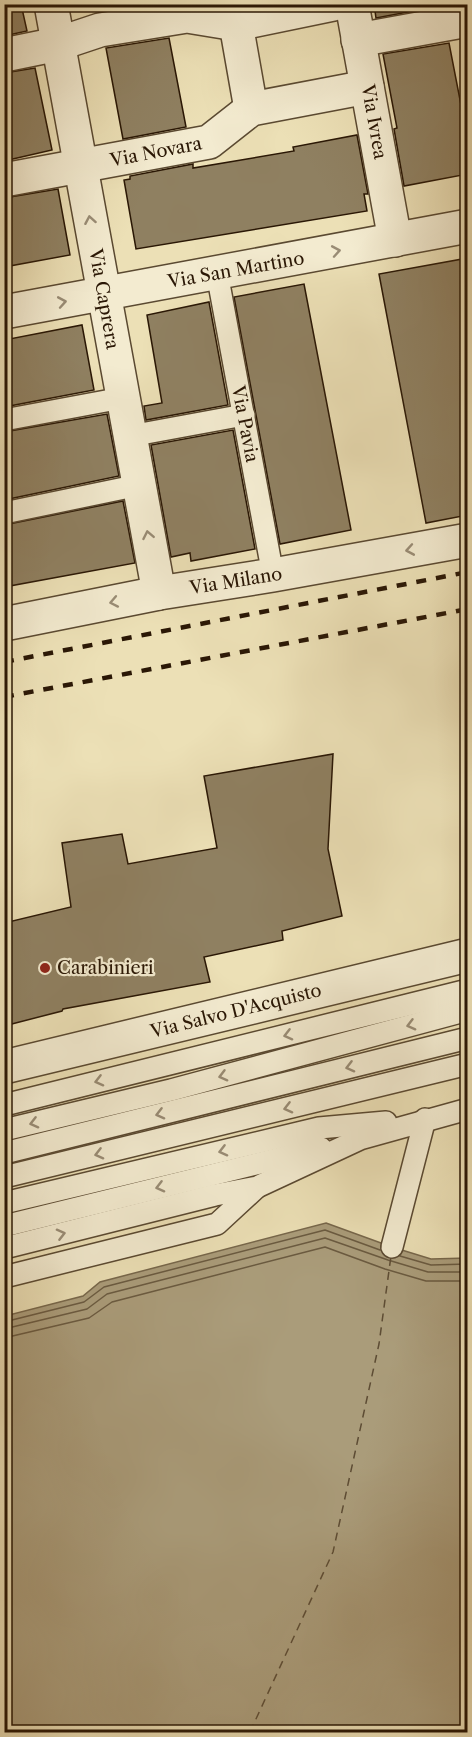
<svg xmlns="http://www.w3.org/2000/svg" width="472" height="1737" viewBox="0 0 472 1737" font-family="'Libre Caslon Text',serif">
<rect width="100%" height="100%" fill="#ece0b6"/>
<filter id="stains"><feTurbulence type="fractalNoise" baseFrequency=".00333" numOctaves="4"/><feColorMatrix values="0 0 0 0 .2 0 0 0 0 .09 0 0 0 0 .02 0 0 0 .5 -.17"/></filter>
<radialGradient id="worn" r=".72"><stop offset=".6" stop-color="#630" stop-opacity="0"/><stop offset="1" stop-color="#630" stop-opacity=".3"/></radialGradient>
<!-- water -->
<polygon fill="#aa9c7a" stroke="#77674b" stroke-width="1.5" points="326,1223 392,1247 431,1259 467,1258 467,1732 5,1732 5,1316 83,1296 100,1282"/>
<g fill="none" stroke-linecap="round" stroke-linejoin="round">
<!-- shore -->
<g stroke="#6a5a40" stroke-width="1.5">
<polyline points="400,1256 431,1265 468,1264"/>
<polyline points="4,1322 84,1302 104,1287 325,1230 380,1250"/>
<polyline points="4,1329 87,1309 107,1294 325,1238 388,1260 428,1272 468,1272"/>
<polyline points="4,1338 89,1318 112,1302 325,1247 385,1269 426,1281 468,1281"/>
</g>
<!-- ferry -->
<polyline stroke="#5d4c34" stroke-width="1.5" stroke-dasharray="8 6" stroke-linecap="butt" points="250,1732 333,1552 379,1344 391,1256"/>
</g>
<!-- building -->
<g fill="#8f8061" stroke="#2a1705" stroke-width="1.5">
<polygon points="4,4 21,4 27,31 4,36"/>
<polygon points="97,4 140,4 99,11"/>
<polygon points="374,4 439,4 440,6 376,18"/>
<polygon points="169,38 186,127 123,139 106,48"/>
<polygon points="449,43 468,141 468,174 404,186 394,129 397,128 383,54"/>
<polygon points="35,68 52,150 4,161 4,73"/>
<polygon points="357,135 368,194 364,194 367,211 136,249 124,180 130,179 130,176 193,164 193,168 294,151 293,147"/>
<polygon points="58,189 70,255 4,267 4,198"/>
<polygon points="468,258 468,515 426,523 379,274"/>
<polygon points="304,284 351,530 280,544 234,297"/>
<polygon points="209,302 228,405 146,420 144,406 162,403 147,315"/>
<polygon points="82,325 94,390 4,407 4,340"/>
<polygon points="107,414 119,476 4,500 4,432"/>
<polygon points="233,430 255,549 191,561 190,553 171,557 151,445"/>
<polygon points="123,501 135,563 4,587 4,525"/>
<polygon points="333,754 328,849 342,916 282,931 283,940 204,957 210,982 63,1009 62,1011 4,1026 4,923 71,907 62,843 122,834 128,864 217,848 204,776"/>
</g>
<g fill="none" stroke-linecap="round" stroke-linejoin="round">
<defs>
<g id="service">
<polyline points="217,273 273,575"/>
<polyline points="4,420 122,398"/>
<polyline points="130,436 244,415"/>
<polyline points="4,513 139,485"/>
<polyline points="4,1105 468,990"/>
<polyline points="4,1130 171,1090 468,1010"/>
<polyline points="4,1153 468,1038"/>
<polyline points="4,1177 468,1064"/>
<polyline points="4,1203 319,1128 386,1122"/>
<polyline points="4,1226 321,1148"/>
<polyline points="392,1247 425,1119"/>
<polyline points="4,1248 215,1195 257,1187 360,1139 468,1109"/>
<polyline points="4,1277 217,1224 256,1188"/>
</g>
<g id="minor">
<polyline points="51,4 159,593"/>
<polyline points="352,4 395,240"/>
<polyline points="236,24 251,109"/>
<polyline points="358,40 468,20"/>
<polyline points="4,55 58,44 100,30 187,16 236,24 333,4"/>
<polyline points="4,180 209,142 251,109 367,87"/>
<polyline points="4,312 468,226"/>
<polyline points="4,624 159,593 273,575 468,540"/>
<polyline points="4,1067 468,955"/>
</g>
</defs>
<!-- service casing -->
<use href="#service" stroke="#5a4931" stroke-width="24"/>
<!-- minor casing -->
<use href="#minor" stroke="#5a4931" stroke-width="36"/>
<!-- service -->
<use href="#service" stroke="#f3ebd0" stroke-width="21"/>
<!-- minor -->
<use href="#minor" stroke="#f3ebd0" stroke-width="33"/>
<!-- rail -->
<g stroke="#2a1705" stroke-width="4.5" stroke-dasharray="10 10" stroke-linecap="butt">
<polyline points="4,662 468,572"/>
<polyline points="4,697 468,609"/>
</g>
</g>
<!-- one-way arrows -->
<defs><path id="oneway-chevron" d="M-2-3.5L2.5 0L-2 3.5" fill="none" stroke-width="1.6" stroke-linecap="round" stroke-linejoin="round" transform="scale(1.5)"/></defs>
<g stroke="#998c75">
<use href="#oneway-chevron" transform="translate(90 220) rotate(-100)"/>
<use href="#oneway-chevron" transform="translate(336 251) rotate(-10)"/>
<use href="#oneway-chevron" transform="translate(62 302) rotate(-10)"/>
<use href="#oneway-chevron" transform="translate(148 535) rotate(-101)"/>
<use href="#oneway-chevron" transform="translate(410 550) rotate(170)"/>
<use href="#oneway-chevron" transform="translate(114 602) rotate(169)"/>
<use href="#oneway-chevron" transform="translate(411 1025) rotate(165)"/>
<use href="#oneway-chevron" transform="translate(288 1035) rotate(166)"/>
<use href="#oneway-chevron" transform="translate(350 1067) rotate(166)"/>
<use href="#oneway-chevron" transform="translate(223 1076) rotate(165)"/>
<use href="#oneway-chevron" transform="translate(99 1081) rotate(166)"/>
<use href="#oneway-chevron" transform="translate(288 1108) rotate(166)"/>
<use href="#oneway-chevron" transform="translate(160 1114) rotate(166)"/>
<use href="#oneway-chevron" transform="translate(34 1123) rotate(166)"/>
<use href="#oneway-chevron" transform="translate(223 1151) rotate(166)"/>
<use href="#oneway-chevron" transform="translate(99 1154) rotate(166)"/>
<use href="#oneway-chevron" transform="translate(160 1187) rotate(166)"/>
<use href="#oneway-chevron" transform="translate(61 1234) rotate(-14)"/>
</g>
<!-- markers -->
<circle fill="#8f2418" stroke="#f3ebd0" stroke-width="2" cx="45" cy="968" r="6"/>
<g text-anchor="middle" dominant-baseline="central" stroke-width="4.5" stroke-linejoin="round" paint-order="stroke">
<!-- street labels -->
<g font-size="18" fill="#2a1705" stroke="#f3ebd0">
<text transform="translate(374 122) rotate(80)">Via Ivrea</text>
<text transform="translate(156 152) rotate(-11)">Via Novara</text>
<text transform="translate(236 270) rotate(-10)">Via San Martino</text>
<text transform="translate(104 299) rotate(80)">Via Caprera</text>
<text transform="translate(245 424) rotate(79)">Via Pavia</text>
<text transform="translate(236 581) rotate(-9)">Via Milano</text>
<text transform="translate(236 1011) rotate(-14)">Via Salvo D'Acquisto</text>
</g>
<!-- poi labels -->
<g font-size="18" fill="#2a1705" stroke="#f3ebd0" text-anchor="start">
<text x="57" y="968">Carabinieri</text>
</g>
</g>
<!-- margin -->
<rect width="472" height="1737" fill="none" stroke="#ece0b6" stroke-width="24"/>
<rect x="6" y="6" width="460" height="1725" fill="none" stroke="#2a1705" stroke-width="3"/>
<rect x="12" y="12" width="448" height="1713" fill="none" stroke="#2a1705" stroke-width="1.5"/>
<rect width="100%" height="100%" filter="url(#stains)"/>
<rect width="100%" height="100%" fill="url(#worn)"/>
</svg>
